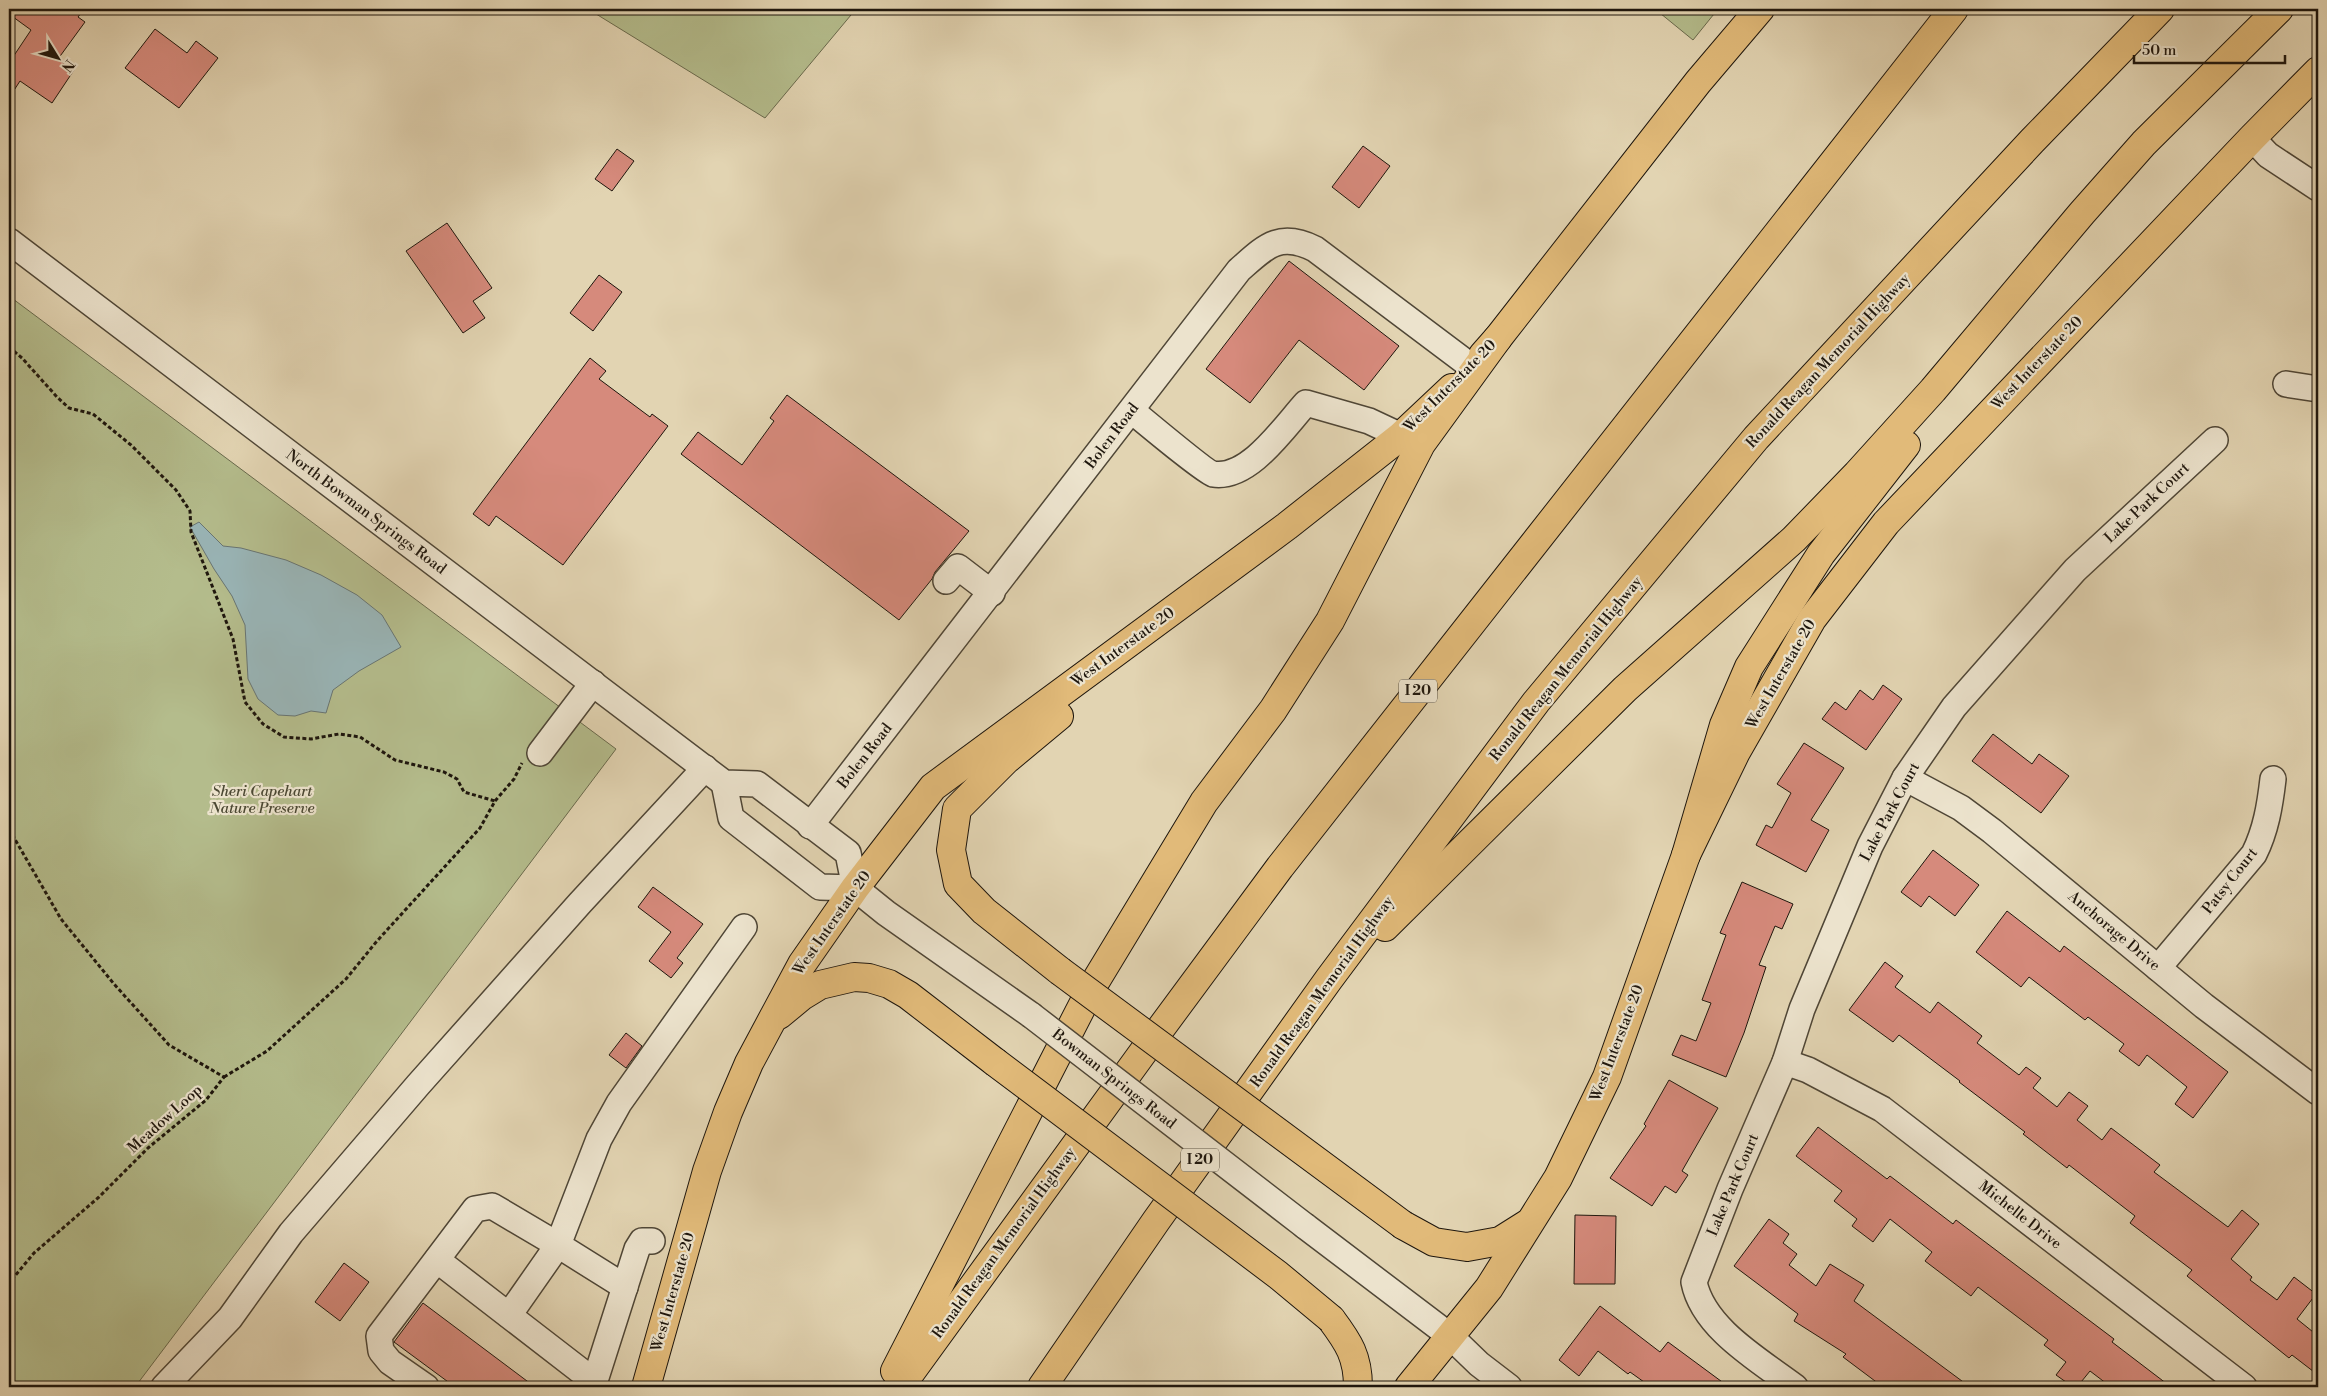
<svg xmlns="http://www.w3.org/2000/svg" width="2327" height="1396" viewBox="0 0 2327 1396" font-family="'Libre Bodoni',serif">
<rect width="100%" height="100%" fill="#e2d4b2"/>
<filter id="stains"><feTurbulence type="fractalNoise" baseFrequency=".004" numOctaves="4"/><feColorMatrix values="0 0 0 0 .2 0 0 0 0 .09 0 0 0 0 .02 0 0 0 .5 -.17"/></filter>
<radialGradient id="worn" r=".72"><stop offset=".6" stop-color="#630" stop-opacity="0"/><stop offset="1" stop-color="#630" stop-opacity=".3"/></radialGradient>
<!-- green -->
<g fill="#b4bc8c" stroke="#69694c">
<polygon points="588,9 856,9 765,118"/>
<polygon points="1655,9 1718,9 1693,40"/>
<polygon points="9,296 616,749 135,1387 9,1387"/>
</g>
<!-- water -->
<polygon fill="#99b5b7" stroke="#687573" points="199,522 223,546 241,548 286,560 321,575 357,595 382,615 401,647 359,671 333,690 326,713 311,711 295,716 278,715 258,699 248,679 245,625 232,596 214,569 190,527"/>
<!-- building -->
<g fill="#d68a7c" stroke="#1e160d">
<polygon points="9,9 84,9 78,17 85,22 58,59 74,70 52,103 20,81 9,98 9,63 31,30 9,14"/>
<polygon points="155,29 187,53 196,41 218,58 179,108 125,68"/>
<polygon points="1363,146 1390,166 1359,208 1332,187"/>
<polygon points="617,149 634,161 612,191 595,179"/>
<polygon points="447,223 492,288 473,301 485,318 463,333 406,251"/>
<polygon points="1289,261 1399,346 1364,390 1299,340 1250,403 1206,369"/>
<polygon points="599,275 622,292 593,331 570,313"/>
<polygon points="590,358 606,371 599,379 650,417 652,414 668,426 563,565 496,516 489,526 473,514"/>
<polygon points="787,395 969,531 935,572 932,579 899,620 681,454 698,432 742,465 774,421 770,418"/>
<polygon points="1883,685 1902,699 1866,750 1822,719 1835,702 1846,710 1860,690 1873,700"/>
<polygon points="1993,734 2032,764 2039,754 2069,776 2041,813 1972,761"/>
<polygon points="1804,743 1844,768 1811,820 1829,830 1806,872 1756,845 1766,825 1772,828 1791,793 1777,784"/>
<polygon points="1933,850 1979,885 1955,916 1929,896 1921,907 1901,892"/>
<polygon points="1742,882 1793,904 1782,929 1775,926 1759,965 1766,967 1744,1033 1726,1077 1672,1055 1681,1035 1696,1041 1711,1003 1702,1000 1726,935 1720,933"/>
<polygon points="653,887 703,924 677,958 683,963 671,978 649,961 671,932 638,907"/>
<polygon points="2007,911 2060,952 2064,946 2228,1072 2193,1118 2175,1104 2187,1087 2147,1055 2139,1066 2119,1051 2124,1044 2088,1017 2085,1020 2029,977 2021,987 1976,952"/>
<polygon points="1885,962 1903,976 1895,987 1930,1013 1938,1002 1982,1036 1977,1043 2019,1075 2026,1067 2041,1078 2033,1088 2057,1107 2069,1092 2088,1106 2077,1120 2102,1140 2111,1128 2160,1165 2154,1172 2228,1227 2242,1210 2259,1224 2231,1259 2252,1277 2250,1280 2277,1300 2294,1277 2316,1294 2297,1319 2318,1336 2318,1375 2292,1355 2289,1358 2187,1276 2192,1270 2130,1223 2135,1216 2069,1165 2067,1168 2023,1134 2025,1132 1959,1082 1960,1081 1899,1035 1893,1042 1849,1010"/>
<polygon points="626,1033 642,1046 626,1068 609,1055"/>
<polygon points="1669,1080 1718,1108 1682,1171 1688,1175 1676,1193 1665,1186 1652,1206 1610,1178 1646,1126 1644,1124"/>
<polygon points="1818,1127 1887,1179 1890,1176 1953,1224 1956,1220 2114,1339 2112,1342 2171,1387 2111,1387 2090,1371 2077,1387 2073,1387 2056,1375 2066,1362 2044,1345 2048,1340 1978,1287 1971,1296 1925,1261 1932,1252 1890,1219 1873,1242 1852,1226 1857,1219 1834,1201 1842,1191 1796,1156"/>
<polygon points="1575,1215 1616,1216 1615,1284 1574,1284"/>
<polygon points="1769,1219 1789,1234 1783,1243 1797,1254 1789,1265 1816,1286 1830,1264 1864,1285 1854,1301 1970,1387 1883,1387 1843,1357 1846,1354 1794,1321 1798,1314 1734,1266"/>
<polygon points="344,1263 369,1282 340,1321 315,1302"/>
<polygon points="423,1303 535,1387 455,1387 394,1342"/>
<polygon points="1600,1306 1660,1352 1668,1342 1729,1387 1651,1387 1630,1372 1628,1374 1598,1351 1579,1376 1559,1360"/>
</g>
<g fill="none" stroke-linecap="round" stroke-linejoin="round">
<defs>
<g id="minor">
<polyline points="2252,138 2268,155 2318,188"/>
<polyline points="9,241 724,783 757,784 848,853 855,888"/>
<polyline points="2286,384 2318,389"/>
<path d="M1132,411C1143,420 1205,472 1213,474C1249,480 1284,427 1306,403L1369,421L1401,436"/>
<polyline points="946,581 958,567 992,593"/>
<polyline points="540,753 593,683"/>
<polyline points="1905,778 1961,808 1992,831 2204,1006 2318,1092"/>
<polyline points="724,783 731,818 820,887 855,888"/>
<path d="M810,826L1239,270C1265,247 1279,231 1315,249L1472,367"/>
<polyline points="855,888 886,913 1031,1015"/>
<path d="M2158,968L2254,854C2266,830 2270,805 2273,779"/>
<polyline points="1785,1062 1808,1070 1882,1109 2244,1387"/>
<polyline points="1305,1226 1450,1336 1479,1364 1509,1387"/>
<polyline points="437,1260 595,1382"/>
<polyline points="625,1287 558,1245 599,1139 619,1103 744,927"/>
<polyline points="164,1387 230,1318 291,1233 418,1085 580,903 705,768"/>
<polyline points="426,1387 390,1362 381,1351 379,1336 475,1209 492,1206 558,1245 509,1315"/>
<polyline points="593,1387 637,1249 642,1241 652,1241"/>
<path d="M1795,1387C1759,1360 1703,1328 1694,1282L1730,1189L1785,1062L1802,1009L1870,846L1905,778L1954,707L2075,570L2215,440"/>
</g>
<g id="major">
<polyline points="1483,355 1498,338 1698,82 1760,9"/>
<polyline points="1059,716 1006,760 957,809 951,850 958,884 984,911 1060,971"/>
<polyline points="779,1015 802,996 820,985 854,977 869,978 889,984 908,995 995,1062"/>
<polyline points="1403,1225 1434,1242 1467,1247 1500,1241 1527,1224"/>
<path d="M1331,1319C1349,1343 1358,1357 1358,1387"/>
<polyline points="646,1387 707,1171 728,1112 749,1063 802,964 855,888 933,787 1287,526 1401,436 1452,388"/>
<polyline points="1409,1387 1489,1288 1558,1178 1607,1077 1686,855 1736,752 1812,619 1886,523 2252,138 2318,71"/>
</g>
<g id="highway">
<polyline points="1686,855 1724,725 1749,667 1821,554 1906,445"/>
<polyline points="1385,927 1625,689 1794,539 1857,474 1933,390 2082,213 2144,143 2279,9"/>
<polyline points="895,1371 1092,987 1204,802 1273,710 1330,621 1421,444 1498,338"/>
<polyline points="900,1387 1144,1051 1280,867 1954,9"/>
<polyline points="1042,1387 1156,1221 1329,979 1536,702 1756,438 2032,141 2160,9"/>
</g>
</defs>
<!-- minor casing -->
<use href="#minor" stroke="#4f4636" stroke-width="28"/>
<!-- major casing -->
<use href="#major" stroke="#1e160d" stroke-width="30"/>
<!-- highway casing -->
<use href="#highway" stroke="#1e160d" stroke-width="30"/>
<!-- path -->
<g stroke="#1e160d" stroke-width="3" stroke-dasharray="4 2.5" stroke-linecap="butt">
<polyline points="9,347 22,358 57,397 69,408 93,414 131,445 176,490 190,511 191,532 233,639 245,702 263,724 284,737 311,739 339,734 360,737 395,760 444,772 457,779 464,792 495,801"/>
<polyline points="9,829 61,919 114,984 169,1045 224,1077 206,1100 148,1148 99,1197 34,1253 9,1283"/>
<polyline points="224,1077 267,1051 346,979 377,941 480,828 495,801 514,779 522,763"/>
</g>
<!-- minor -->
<use href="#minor" stroke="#ece3cd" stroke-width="25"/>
<!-- major -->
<use href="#major" stroke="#e1ba79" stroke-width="28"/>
<!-- highway -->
<use href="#highway" stroke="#e1ba79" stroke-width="28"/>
<defs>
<polyline id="minor-bridge" points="1031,1015 1305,1226"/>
<g id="major-bridge">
<polyline points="1060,971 1403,1225"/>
<polyline points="995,1062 1278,1275 1331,1319"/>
</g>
</defs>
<!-- minor-bridge casing -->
<use href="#minor-bridge" stroke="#4f4636" stroke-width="28" stroke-linecap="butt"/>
<!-- major-bridge casing -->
<use href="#major-bridge" stroke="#1e160d" stroke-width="30" stroke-linecap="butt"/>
<!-- minor-bridge -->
<use href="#minor-bridge" stroke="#ece3cd" stroke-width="25"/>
<!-- major-bridge -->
<use href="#major-bridge" stroke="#e1ba79" stroke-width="28"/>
</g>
<g text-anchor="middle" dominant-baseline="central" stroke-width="4.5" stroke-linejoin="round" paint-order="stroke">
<!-- shield labels -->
<g fill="#ece3cd" stroke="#5c5447" stroke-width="1">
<rect x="1399" y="679.5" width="38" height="23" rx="4"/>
<rect x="1181" y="1148.5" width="38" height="23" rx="4"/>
</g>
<g font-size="14" font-weight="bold" fill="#1e160d">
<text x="1418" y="691">I 20</text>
<text x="1200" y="1160">I 20</text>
</g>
<!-- street labels -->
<g font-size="15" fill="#1e160d" stroke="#ece3cd">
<text transform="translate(1828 361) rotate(-47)">Ronald Reagan Memorial Highway</text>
<text transform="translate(2037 363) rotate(-46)">West Interstate 20</text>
<text transform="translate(1450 386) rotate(-45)">West Interstate 20</text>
<text transform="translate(1112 436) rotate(-53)">Bolen Road</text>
<text transform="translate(2147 503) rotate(-43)">Lake Park Court</text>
<text transform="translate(366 512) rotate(37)">North Bowman Springs Road</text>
<text transform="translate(1123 647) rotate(-36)">West Interstate 20</text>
<text transform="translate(1566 669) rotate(-51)">Ronald Reagan Memorial Highway</text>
<text transform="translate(1781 674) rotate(-60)">West Interstate 20</text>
<text transform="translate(865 756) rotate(-52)">Bolen Road</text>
<text transform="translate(1890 812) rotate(-62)">Lake Park Court</text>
<text transform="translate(2230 881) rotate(-52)">Patsy Court</text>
<text transform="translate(832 923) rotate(-55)">West Interstate 20</text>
<text transform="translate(2114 931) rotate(40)">Anchorage Drive</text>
<text transform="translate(1322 992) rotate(-54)">Ronald Reagan Memorial Highway</text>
<text transform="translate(1617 1043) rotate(-69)">West Interstate 20</text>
<text transform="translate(1114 1079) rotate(38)">Bowman Springs Road</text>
<text transform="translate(165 1119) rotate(-42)">Meadow Loop</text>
<text transform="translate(1733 1185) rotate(-67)">Lake Park Court</text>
<text transform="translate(2020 1215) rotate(38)">Michelle Drive</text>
<text transform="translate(1004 1243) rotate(-54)">Ronald Reagan Memorial Highway</text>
<text transform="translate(673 1292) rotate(-74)">West Interstate 20</text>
</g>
<!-- park labels -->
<g font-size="15" font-style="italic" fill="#4b4833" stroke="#ece3cd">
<text x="262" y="791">Sheri Capehart<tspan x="262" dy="17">Nature Preserve</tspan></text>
</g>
</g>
<!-- margin -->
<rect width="2327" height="1396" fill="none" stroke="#e2d4b2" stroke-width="30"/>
<rect x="10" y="10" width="2307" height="1376" fill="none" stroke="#1e160d" stroke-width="2.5"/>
<rect x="15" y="15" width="2297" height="1366" fill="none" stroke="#1e160d"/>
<!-- north arrow -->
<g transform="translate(58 58) rotate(127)" stroke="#ece3cd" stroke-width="4" paint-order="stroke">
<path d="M0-4L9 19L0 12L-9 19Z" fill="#1e160d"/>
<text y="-8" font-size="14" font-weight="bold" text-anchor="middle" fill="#1e160d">N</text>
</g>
<!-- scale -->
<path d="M2134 55v8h151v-8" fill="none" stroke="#1e160d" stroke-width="2.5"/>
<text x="2142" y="55" font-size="15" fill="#1e160d" stroke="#ece3cd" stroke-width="4" paint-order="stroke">50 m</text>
<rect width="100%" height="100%" filter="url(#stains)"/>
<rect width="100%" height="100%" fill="url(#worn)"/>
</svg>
